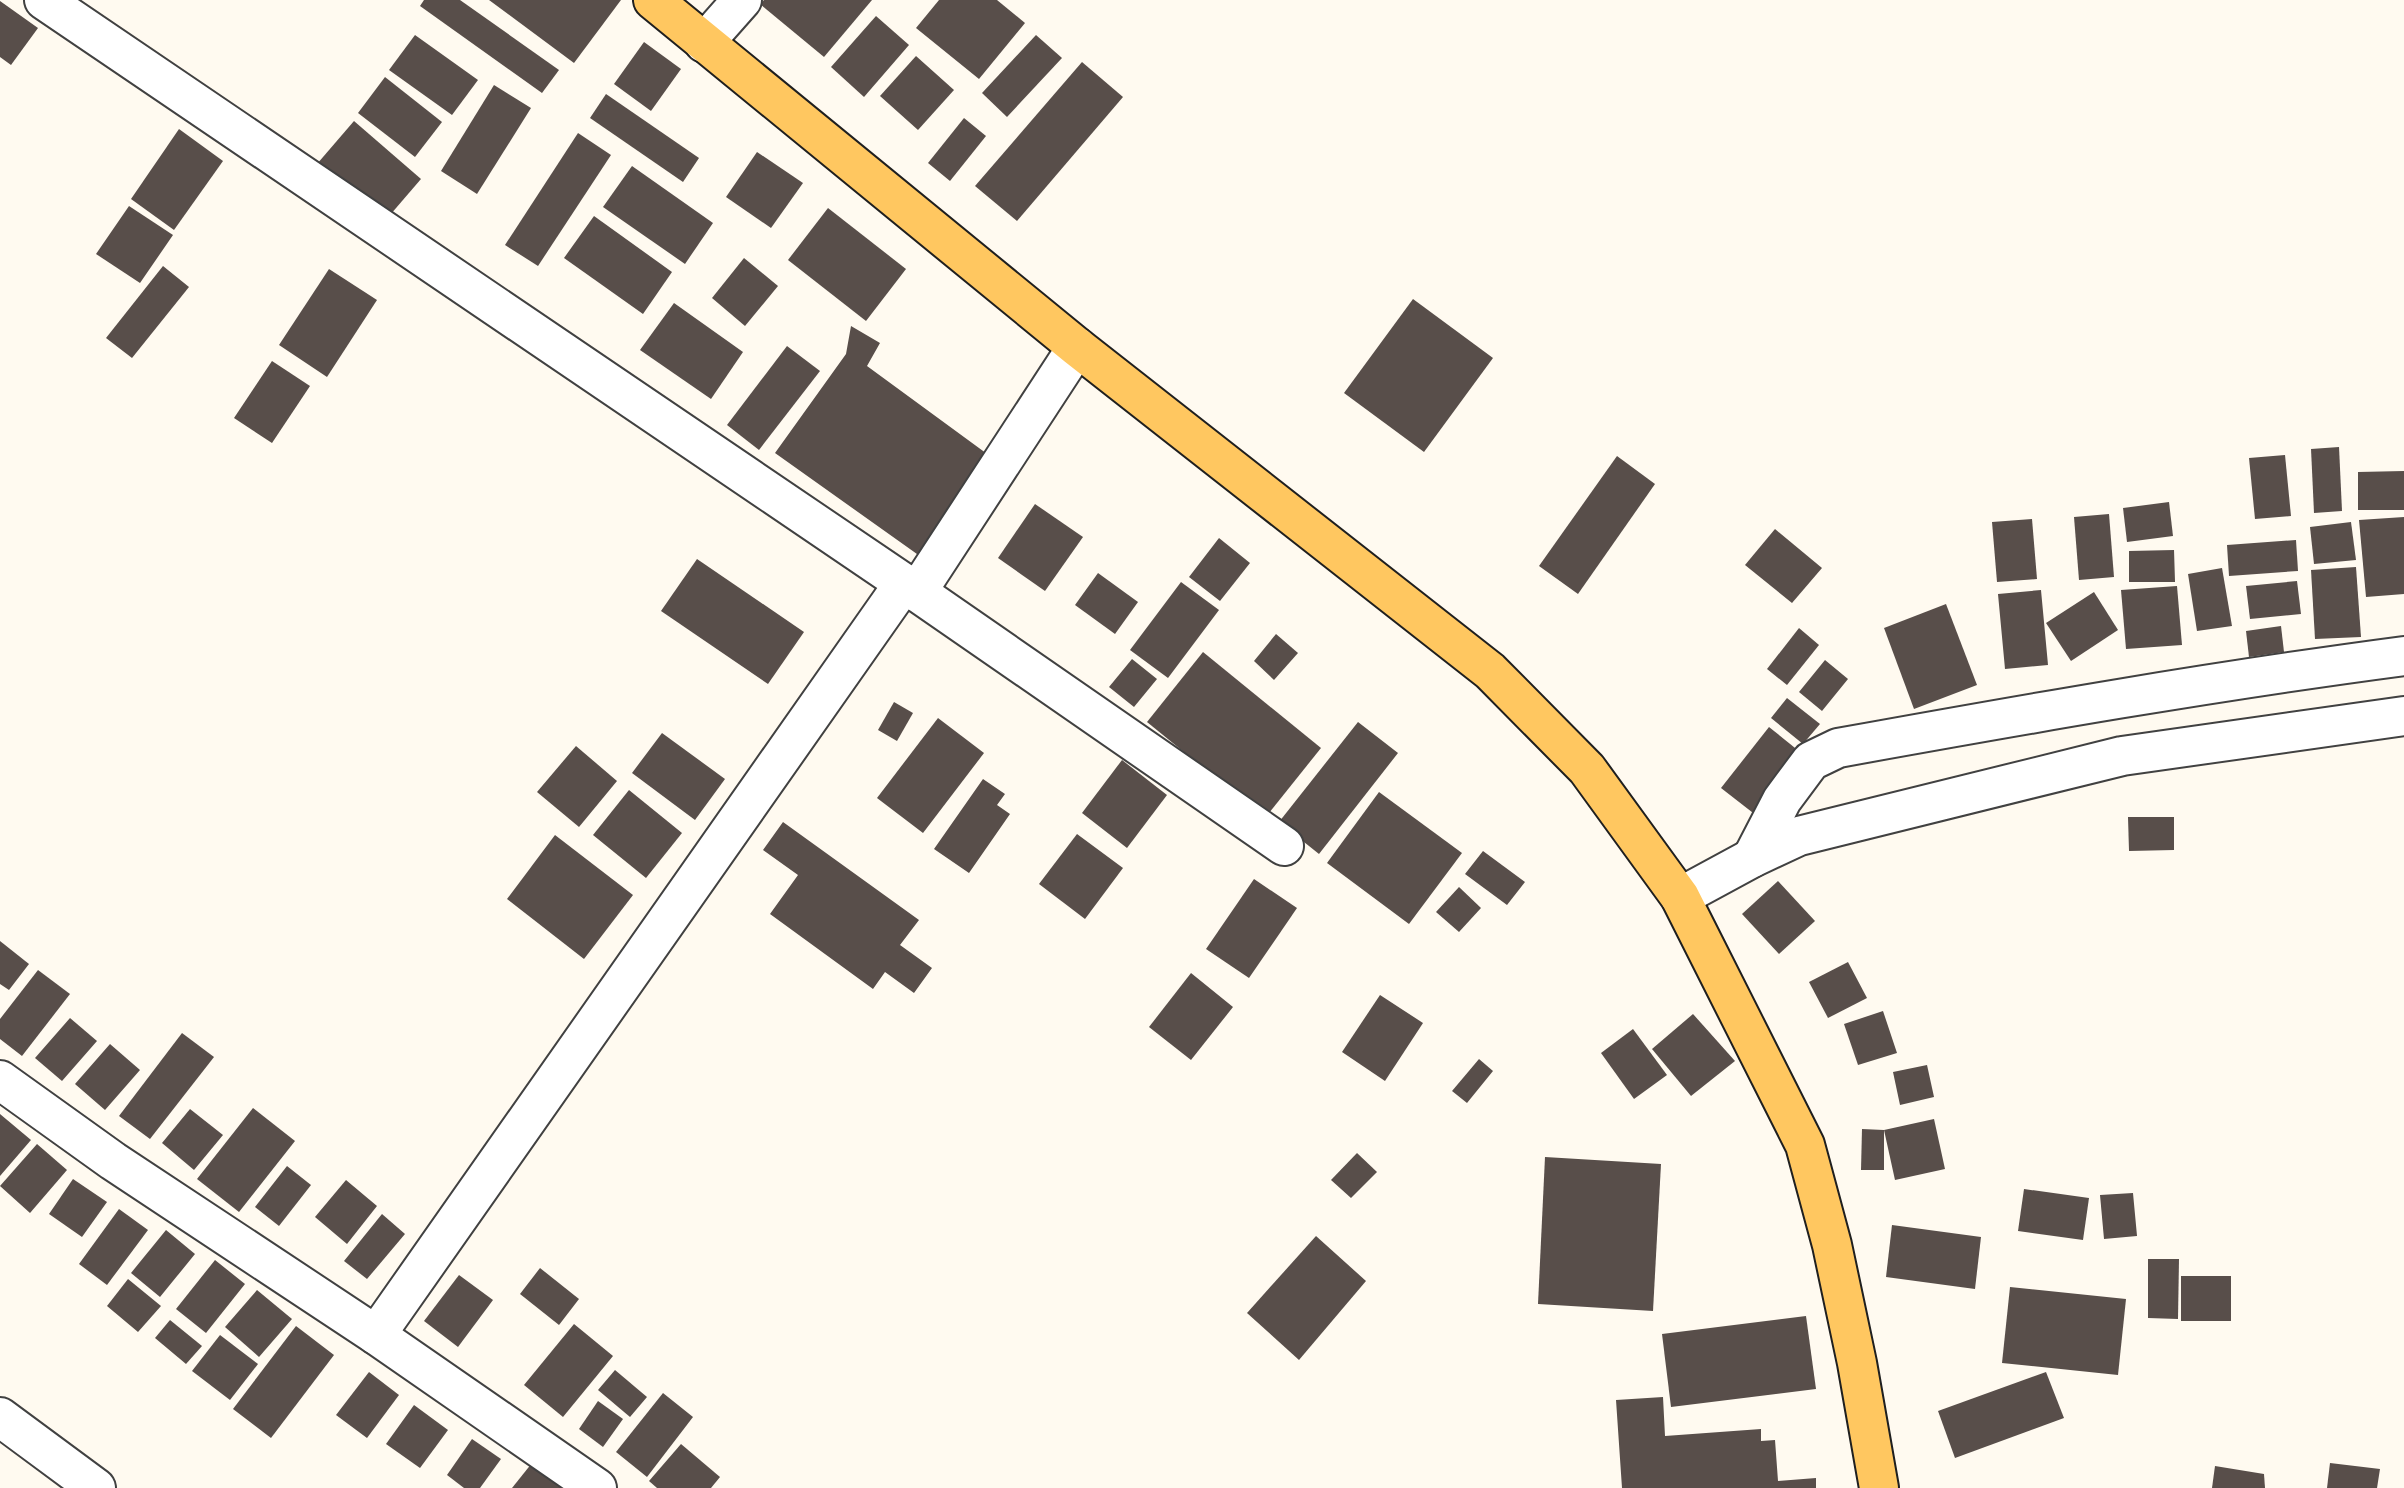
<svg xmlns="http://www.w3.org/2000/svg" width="2404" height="1488" viewBox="0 0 2404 1488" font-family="'Libre Baskerville',serif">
<rect width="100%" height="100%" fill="#fffaf0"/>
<!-- building -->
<g fill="#584e4a">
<polygon points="424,0 460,0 559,70 542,93 420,6"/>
<polygon points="489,0 621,0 574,63"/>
<polygon points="764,0 872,0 824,57 760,4"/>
<polygon points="939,0 997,0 1025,23 979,79 916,28"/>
<polygon points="0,1 38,28 11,65 0,57"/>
<polygon points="876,16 909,45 864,97 831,67"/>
<polygon points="415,35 478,80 452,115 389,70"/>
<polygon points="1036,35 1062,58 1007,117 982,93"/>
<polygon points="644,42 681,69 651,111 614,84"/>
<polygon points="916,56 954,90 918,130 880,96"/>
<polygon points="1082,62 1123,97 1017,221 975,186"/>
<polygon points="385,77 442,122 415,157 358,113"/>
<polygon points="494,85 531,108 477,194 441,171"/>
<polygon points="606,94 699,158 683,182 590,118"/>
<polygon points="964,118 986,136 950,181 928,163"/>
<polygon points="354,121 421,179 384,222 317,164"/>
<polygon points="179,129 223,161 174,230 131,199"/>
<polygon points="578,133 611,155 538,266 505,245"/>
<polygon points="757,152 803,183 771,228 726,197"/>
<polygon points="632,166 713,223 685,264 603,207"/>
<polygon points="129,206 173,235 140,283 96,254"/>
<polygon points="828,208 906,269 866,321 788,260"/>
<polygon points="594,216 672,272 643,314 564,258"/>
<polygon points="744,258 778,286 745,326 712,298"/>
<polygon points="163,266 189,287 132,358 106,338"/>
<polygon points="329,269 377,300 327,377 279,345"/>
<polygon points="1413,299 1493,358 1424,452 1344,393"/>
<polygon points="674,303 743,352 711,399 640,350"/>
<polygon points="851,326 880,343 867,366 994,459 924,559 775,453 846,354"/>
<polygon points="787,346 820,371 759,450 727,425"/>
<polygon points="272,361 310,386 272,443 234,418"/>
<polygon points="2339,447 2342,511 2314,513 2311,449"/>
<polygon points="2285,455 2291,516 2255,519 2249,458"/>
<polygon points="1617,456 1655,484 1578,594 1539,566"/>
<polygon points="2404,471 2404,510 2358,510 2358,472"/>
<polygon points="2169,502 2173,536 2127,542 2123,508"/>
<polygon points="1035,504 1083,537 1045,591 998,558"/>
<polygon points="2109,514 2114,577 2079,580 2074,517"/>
<polygon points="2404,517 2404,594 2366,597 2359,520"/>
<polygon points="2032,519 2037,579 1997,582 1992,522"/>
<polygon points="2351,522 2356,560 2314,564 2310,527"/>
<polygon points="1775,529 1822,568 1792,603 1745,565"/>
<polygon points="1219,538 1250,563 1220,601 1189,577"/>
<polygon points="2296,540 2298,571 2229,576 2227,545"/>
<polygon points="2174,550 2175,582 2129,582 2129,551"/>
<polygon points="697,559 804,632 768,684 661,611"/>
<polygon points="2356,567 2361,637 2315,639 2311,570"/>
<polygon points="2222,568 2232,626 2197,631 2188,574"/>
<polygon points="1098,573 1138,602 1115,634 1075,605"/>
<polygon points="2297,581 2301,614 2250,619 2246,586"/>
<polygon points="1181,582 1219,610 1168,678 1130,650"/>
<polygon points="2177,586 2182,645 2126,649 2121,590"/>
<polygon points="2041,590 2048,665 2005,669 1998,594"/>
<polygon points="2094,592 2118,630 2071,661 2046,623"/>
<polygon points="1946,604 1977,685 1914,709 1884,628"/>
<polygon points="2281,626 2284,652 2249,657 2246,631"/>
<polygon points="1799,628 1819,645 1787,685 1767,669"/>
<polygon points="1276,634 1298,653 1274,680 1254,661"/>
<polygon points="1203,652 1321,748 1265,818 1147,722"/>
<polygon points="1132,659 1157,679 1134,707 1109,687"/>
<polygon points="1825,660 1848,679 1822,711 1799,692"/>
<polygon points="1787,698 1820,724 1803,744 1771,718"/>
<polygon points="894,702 913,713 897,741 878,730"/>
<polygon points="938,718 984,753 923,833 877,798"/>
<polygon points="1358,722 1398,753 1319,854 1279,822"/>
<polygon points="1769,727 1805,756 1757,816 1721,788"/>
<polygon points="662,733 725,779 695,820 632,773"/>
<polygon points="576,746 617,781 579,827 537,792"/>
<polygon points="1122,760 1167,795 1127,848 1082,813"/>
<polygon points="983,779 1005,794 997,805 1010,814 969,873 934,849"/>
<polygon points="629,790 682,833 646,878 593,835"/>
<polygon points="1379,792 1462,853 1409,924 1327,863"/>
<polygon points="2128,817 2174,817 2174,850 2129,851"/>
<polygon points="783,822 919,920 900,945 932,968 914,993 885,972 873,989 770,914 798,875 763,850"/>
<polygon points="1077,834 1123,868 1085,919 1039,884"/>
<polygon points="555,835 633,895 584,959 507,899"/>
<polygon points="1483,851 1525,882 1507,905 1465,874"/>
<polygon points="1254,879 1297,908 1249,978 1206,949"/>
<polygon points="1778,881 1815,921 1779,954 1742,914"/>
<polygon points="1459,887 1481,908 1459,932 1436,912"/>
<polygon points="0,941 29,964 9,990 0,984"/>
<polygon points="1848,962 1867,998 1828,1018 1809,982"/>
<polygon points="38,970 70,994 22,1056 0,1039 0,1019"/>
<polygon points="1191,973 1233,1007 1191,1060 1149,1027"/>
<polygon points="1380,995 1423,1023 1385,1081 1342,1052"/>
<polygon points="1883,1011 1897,1053 1858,1065 1844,1024"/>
<polygon points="1693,1014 1735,1061 1691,1096 1652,1049"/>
<polygon points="70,1018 97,1041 62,1081 35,1058"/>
<polygon points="1633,1029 1667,1075 1634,1099 1601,1053"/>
<polygon points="182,1033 214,1057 150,1139 119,1116"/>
<polygon points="110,1044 140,1070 105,1110 75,1084"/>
<polygon points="1479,1059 1493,1071 1467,1103 1452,1091"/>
<polygon points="1927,1065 1934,1097 1900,1105 1893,1072"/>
<polygon points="253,1108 295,1141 239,1212 197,1179"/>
<polygon points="190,1109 223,1135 194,1170 162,1143"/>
<polygon points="0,1114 31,1140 0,1176"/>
<polygon points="1934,1119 1945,1169 1895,1180 1884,1130"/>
<polygon points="1862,1129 1884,1130 1884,1170 1861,1170"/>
<polygon points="37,1144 67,1170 30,1213 0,1186"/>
<polygon points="1357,1153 1377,1172 1351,1198 1331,1180"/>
<polygon points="1545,1157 1661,1164 1653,1311 1538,1304"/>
<polygon points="287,1166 311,1185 279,1226 255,1207"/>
<polygon points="73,1179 107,1202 82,1237 49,1214"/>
<polygon points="346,1180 377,1206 347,1244 315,1217"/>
<polygon points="2024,1189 2089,1198 2083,1240 2018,1231"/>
<polygon points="2133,1193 2137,1236 2104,1239 2100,1195"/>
<polygon points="119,1209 148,1230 107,1285 79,1264"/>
<polygon points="382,1214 405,1234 367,1279 344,1261"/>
<polygon points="1892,1225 1981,1237 1975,1289 1886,1277"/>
<polygon points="166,1230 195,1254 160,1297 131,1273"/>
<polygon points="1316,1236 1366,1281 1299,1360 1247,1313"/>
<polygon points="2148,1259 2179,1259 2178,1319 2148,1318"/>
<polygon points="215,1260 245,1284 206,1333 176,1309"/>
<polygon points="540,1268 579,1299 559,1325 520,1294"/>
<polygon points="459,1275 493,1300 458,1347 424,1321"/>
<rect x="2181" y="1276" width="50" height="45"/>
<polygon points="128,1279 161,1306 138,1332 107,1306"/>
<polygon points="2010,1287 2126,1299 2118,1375 2002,1363"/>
<polygon points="257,1290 292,1319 259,1357 225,1327"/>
<polygon points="1806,1316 1816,1389 1671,1407 1662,1334"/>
<polygon points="170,1320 202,1346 186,1364 155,1338"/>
<polygon points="574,1324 613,1356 563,1417 524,1385"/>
<polygon points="296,1326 334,1355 271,1438 233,1409"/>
<polygon points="220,1335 258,1364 230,1400 192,1371"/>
<polygon points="615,1370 647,1397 630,1417 598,1390"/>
<polygon points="369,1372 399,1395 367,1438 336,1415"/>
<polygon points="2046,1372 2064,1418 1955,1458 1938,1411"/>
<polygon points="663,1393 693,1417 647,1477 616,1452"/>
<polygon points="1663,1397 1665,1436 1761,1429 1761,1441 1775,1440 1778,1481 1816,1478 1816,1488 1622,1488 1616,1400"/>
<polygon points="598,1401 623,1419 603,1447 579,1429"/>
<polygon points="414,1405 448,1430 420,1468 386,1444"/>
<polygon points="472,1439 501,1459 480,1488 464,1488 447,1475"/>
<polygon points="681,1444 720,1477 711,1488 657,1488 649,1481"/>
<polygon points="532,1463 563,1488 512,1488"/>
<polygon points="2330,1463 2380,1469 2377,1488 2327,1488"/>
<polygon points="2215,1466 2264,1474 2265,1488 2212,1488"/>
</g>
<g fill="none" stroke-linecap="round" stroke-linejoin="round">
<defs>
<g id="minor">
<polyline points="44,0 917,592 1284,846"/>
<polyline points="704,43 742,0"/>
<polyline points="917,592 1077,347"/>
<path d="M1752,858L1782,800L1811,761L1838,748C2026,714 2214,681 2404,656"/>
<polyline points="1680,897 1752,858 1799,836 2122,756 2404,716"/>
<polyline points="0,1080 113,1161 376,1335 597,1488"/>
<polyline points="376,1335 904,583"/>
<polyline points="0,1417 96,1488"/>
</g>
<polyline id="primary" points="653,0 1077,347 1490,671 1587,769 1680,897 1805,1145 1832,1245 1857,1363 1879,1488"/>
</defs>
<!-- minor casing -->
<use href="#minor" stroke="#414141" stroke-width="42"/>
<!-- primary casing -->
<use href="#primary" stroke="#1f1f1f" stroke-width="42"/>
<!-- minor -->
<use href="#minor" stroke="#fff" stroke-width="38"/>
<!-- primary -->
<use href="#primary" stroke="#ffc760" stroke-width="38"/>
</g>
</svg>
